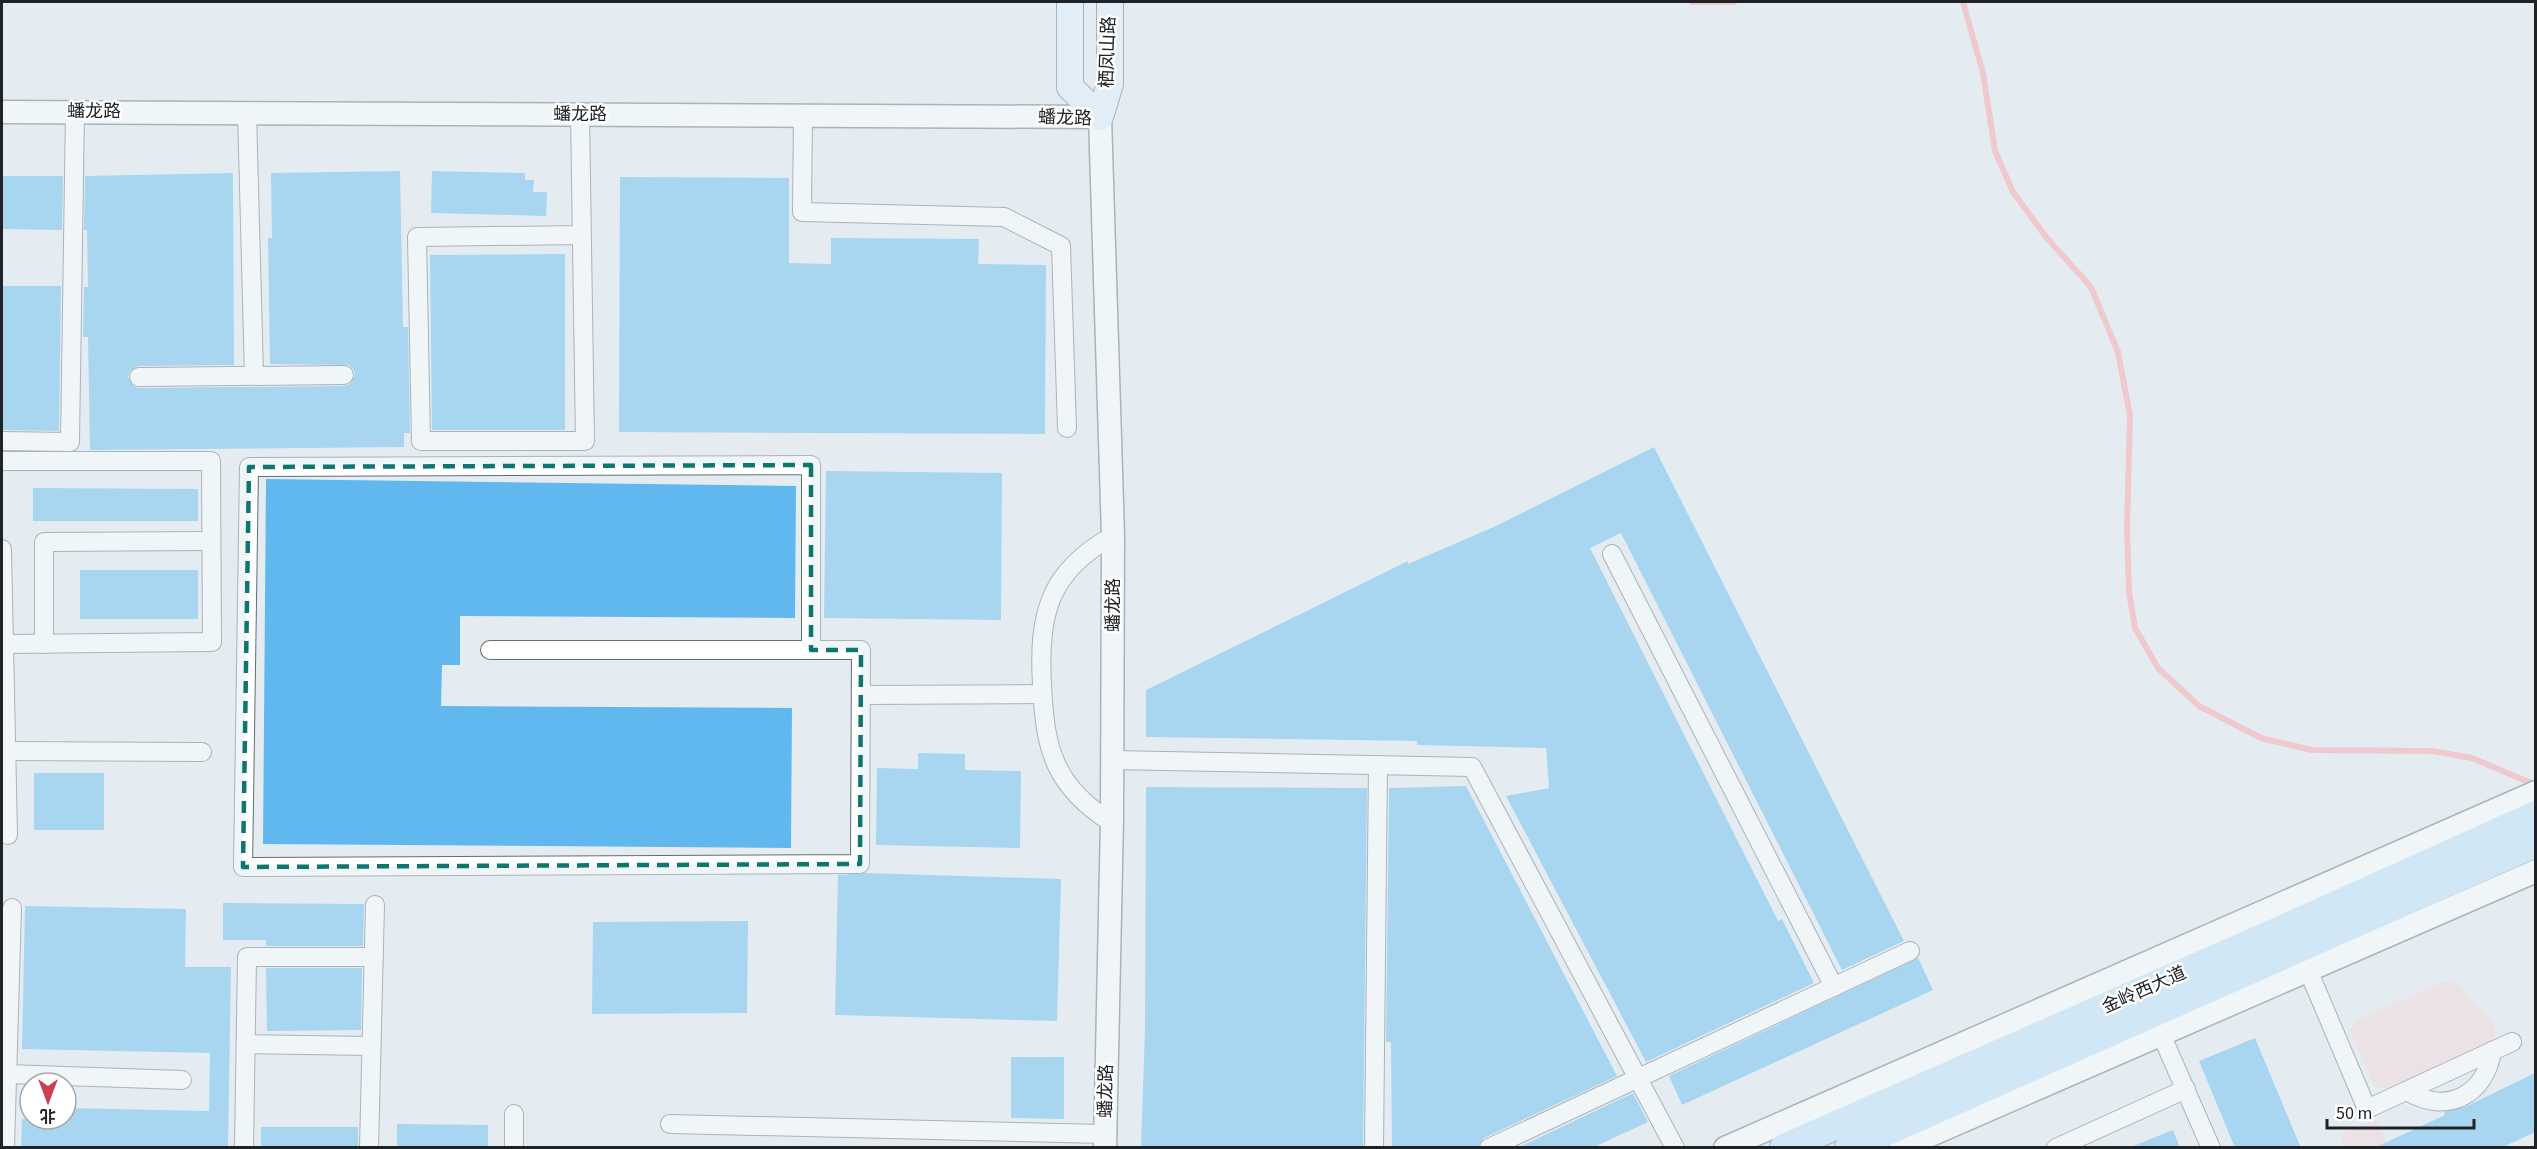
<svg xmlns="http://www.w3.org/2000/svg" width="2537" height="1149" viewBox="0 0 2537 1149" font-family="'Source Sans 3','Noto Sans SC',sans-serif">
<rect width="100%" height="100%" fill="#e4ecf2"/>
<!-- green -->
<g fill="#f7d3d3">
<polygon points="2446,981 2455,981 2494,1024 2496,1033 2493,1041 2388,1089 2375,1087 2350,1031 2355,1021"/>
<polygon points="2377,1119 2389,1147 2345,1147 2340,1135"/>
</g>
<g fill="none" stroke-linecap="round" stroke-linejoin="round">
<!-- stream -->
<g stroke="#fe9ea2" stroke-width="6">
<polyline points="1692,2 1734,2"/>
<polyline points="1963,2 1983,73 1995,151 2013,192 2046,237 2091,287 2118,352 2130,416 2127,528 2129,592 2135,628 2158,668 2199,706 2261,738 2312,750 2432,751 2472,758 2536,785"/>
</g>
</g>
<!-- building -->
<g fill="#60b8ee">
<polygon points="400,171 403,327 408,327 410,433 404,433 404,447 90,450 88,337 83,337 84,287 88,287 87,230 84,230 85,176 233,173 234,365 138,366 130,371 128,377 133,386 139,388 344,386 350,384 355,375 354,370 349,365 270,364 268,238 272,238 271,173"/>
<polygon points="432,171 525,173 525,180 534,180 533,192 547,192 546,216 431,213"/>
<polygon points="2,176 63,176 62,230 2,229"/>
<polygon points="620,177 789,178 789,263 831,264 831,238 979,239 978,264 1046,265 1045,434 619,432"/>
<polygon points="565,254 565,430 432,430 430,255"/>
<polygon points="2,286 61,286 59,431 2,430"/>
<polygon points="1654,447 1904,941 1842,970 1621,533 1590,548 1778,921 1782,919 1814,983 1646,1062 1506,796 1549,788 1546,748 1417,745 1417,741 1146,737 1146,690 1408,561 1408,564 1496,526"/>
<polygon points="826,471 1002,473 1001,620 824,618"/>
<polygon points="266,479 796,486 795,618 460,616 460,665 442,665 441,706 792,708 791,848 263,844"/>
<polygon points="33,488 198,489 198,521 33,521"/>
<rect x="80" y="570" width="118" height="49"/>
<polygon points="918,753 965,754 965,770 1021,771 1020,848 876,845 877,768 918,769"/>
<rect x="34" y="773" width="70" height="57"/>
<polygon points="1466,786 1617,1076 1484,1138 1478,1148 1392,1148 1391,1042 1386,1042 1389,788"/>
<polygon points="1146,787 1367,788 1363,1148 1141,1148 1145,1028"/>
<polygon points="866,873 1061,879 1057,1021 835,1015 838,875"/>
<polygon points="223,903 364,904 363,946 266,946 266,940 223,940"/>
<polygon points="25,906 186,909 185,967 231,967 228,1148 21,1148 22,1119 66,1119 66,1108 209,1111 210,1053 22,1049"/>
<polygon points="748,921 747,1013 592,1014 593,922"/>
<polygon points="1918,958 1933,990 1682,1105 1669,1076"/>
<polygon points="266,968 362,968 361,1030 267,1031"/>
<polygon points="2255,1038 2301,1148 2235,1148 2199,1061"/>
<polygon points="1011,1057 1064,1057 1064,1119 1011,1118"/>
<polygon points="2535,1073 2535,1132 2501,1148 2374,1148 2445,1115 2444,1112 2465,1107"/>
<polygon points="1633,1093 1648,1122 1592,1148 1517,1148"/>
<polygon points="397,1124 488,1125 488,1148 397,1148"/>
<rect x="261" y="1127" width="97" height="21"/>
<polygon points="2173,1130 2180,1148 2131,1148 2131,1147"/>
</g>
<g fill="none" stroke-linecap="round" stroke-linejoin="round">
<defs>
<g id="minor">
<polyline points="247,112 254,375"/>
<polyline points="580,114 585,441 421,441 417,237 582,235"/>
<polyline points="803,115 802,212 1004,217 1061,246 1067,428"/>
<polyline points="139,377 344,375"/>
<polyline points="2,441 70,442 75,111"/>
<polyline points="2,461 211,461 212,642 4,644"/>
<polyline points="2,549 8,835"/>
<polyline points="1612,554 1834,987"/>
<polyline points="44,644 44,542 211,541"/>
<polyline points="490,650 861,650 860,864 243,867 249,467 811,465 811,650"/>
<polyline points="861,695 1042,694"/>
<polyline points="5,751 202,752"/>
<polyline points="1112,760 1472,767 1675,1148"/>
<path d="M1112,823C1054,786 1045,750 1042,685C1038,616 1048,571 1113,536"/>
<polyline points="2308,970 2367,1109 2512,1042"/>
<polyline points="2161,1034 2211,1148"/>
<polyline points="246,1044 371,1046"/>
<polyline points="7,1074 182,1080"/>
<path d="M2407,1091C2446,1115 2485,1096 2492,1051"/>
<polyline points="670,1124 1105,1134"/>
<polyline points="5,1148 12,908"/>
<polyline points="244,1148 247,957 374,957"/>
<polyline points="369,1148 375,905"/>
<polyline points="514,1148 514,1114"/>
<polyline points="1374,1148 1378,765"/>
<polyline points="1489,1148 1910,951"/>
<polyline points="2056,1148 2186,1089"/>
</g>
<g id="tertiary">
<polyline points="2,112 1100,117 1113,536 1112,819 1105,1148"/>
<polyline points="1725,1148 2536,792"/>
<polyline points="1901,1148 2536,871"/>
</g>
<polyline id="secondary" points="1070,2 1070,87 1100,117 1110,84 1110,2"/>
<g id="primary">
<polyline points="1784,1148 2283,929 2536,815"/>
<polyline points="1849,1148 2536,843"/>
</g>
</defs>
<!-- minor casing -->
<use href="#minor" stroke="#656d72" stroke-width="20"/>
<!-- tertiary casing -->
<use href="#tertiary" stroke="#656d72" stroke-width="25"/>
<!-- secondary casing -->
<use href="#secondary" stroke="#656d72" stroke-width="28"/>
<!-- primary casing -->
<use href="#primary" stroke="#6891ac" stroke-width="31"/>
<!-- minor -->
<use href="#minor" stroke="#fff" stroke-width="18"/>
<!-- tertiary -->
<use href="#tertiary" stroke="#fff" stroke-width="22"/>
<!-- secondary -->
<use href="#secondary" stroke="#ddf0fc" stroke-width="26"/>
<!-- primary -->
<use href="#primary" stroke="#bbe0f8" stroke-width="28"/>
</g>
<!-- marked area -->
<path d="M0 0H2537V1149H0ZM811,465V650H861L860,864L243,867L249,467Z" fill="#e4ecf2" fill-opacity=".55" fill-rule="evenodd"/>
<path fill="none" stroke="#0f766e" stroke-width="4.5" stroke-dasharray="12 8" stroke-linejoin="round" d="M811,465V650H861L860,864L243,867L249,467Z"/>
<g text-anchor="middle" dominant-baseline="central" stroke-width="5" stroke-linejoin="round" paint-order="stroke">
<!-- street labels -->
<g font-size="18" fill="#202326" stroke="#fff">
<text transform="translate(1108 52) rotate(-88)">栖凤山路</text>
<text x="94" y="111">蟠龙路</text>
<text x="580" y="114">蟠龙路</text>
<text transform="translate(1065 118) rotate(2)">蟠龙路</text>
<text transform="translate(1113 605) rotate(-90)">蟠龙路</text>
<text transform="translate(2144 990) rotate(-24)">金岭西大道</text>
<text transform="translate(1106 1091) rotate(-89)">蟠龙路</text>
</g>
</g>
<!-- border -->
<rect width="2537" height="1149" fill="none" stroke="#202326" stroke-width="6"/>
<!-- north arrow -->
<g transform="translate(48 1101) rotate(180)"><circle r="28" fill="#ffffff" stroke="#a6a7a8" stroke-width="1.5"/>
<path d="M0-4.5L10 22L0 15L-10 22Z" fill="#cf3f53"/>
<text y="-9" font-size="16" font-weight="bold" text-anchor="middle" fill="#202326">北</text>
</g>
<!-- scale -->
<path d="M2327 1119v9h147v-9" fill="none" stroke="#202326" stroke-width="3"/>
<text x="2336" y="1119" font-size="18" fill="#202326" stroke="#ffffff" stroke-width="4.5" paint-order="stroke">50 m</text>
</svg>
